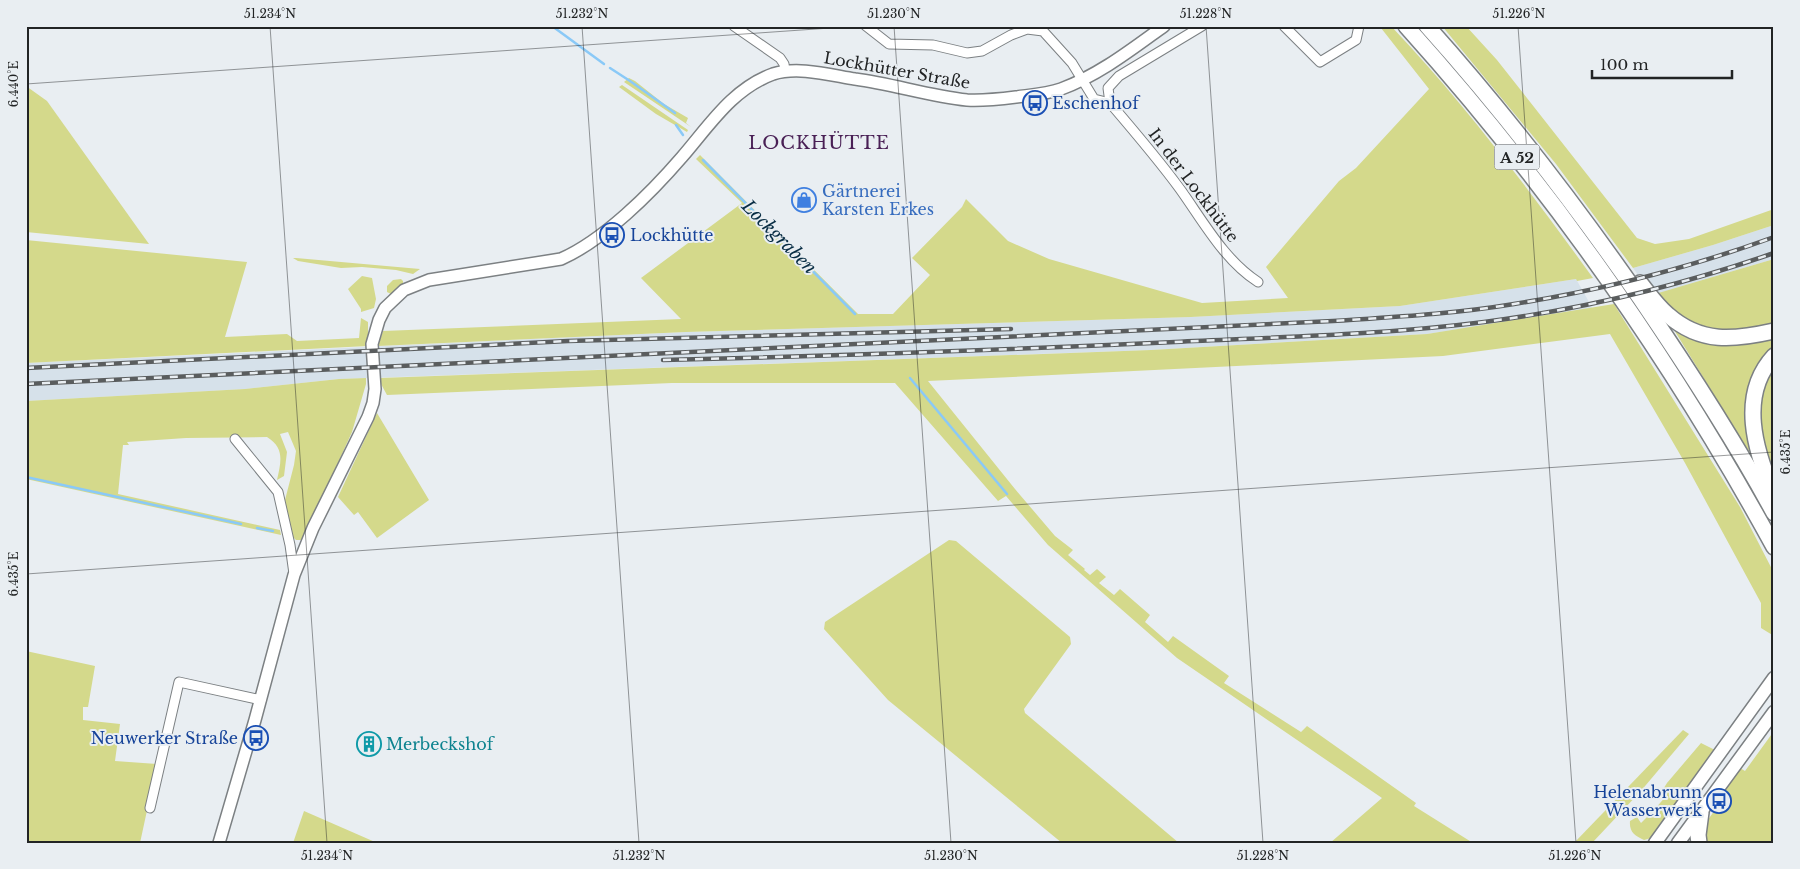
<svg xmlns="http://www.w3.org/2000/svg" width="1800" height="869" viewBox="0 0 1800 869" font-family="'Libre Baskerville',serif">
<rect width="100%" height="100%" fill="#e9eef2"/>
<!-- built -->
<g fill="#d6e1ea">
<polygon points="1774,225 1774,259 1653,295 1633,268 1713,245"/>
<polygon points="1576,279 1593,309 1427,334 1151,350 339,379 245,389 26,401 26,363 686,332 1191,317 1400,306"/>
</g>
<!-- green -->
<g fill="#d4d98b">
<path d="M1383,26H1391C1465,104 1530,191 1593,278L1577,281L1576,279L1400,306L1191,317L686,332L378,346L383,331L681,319L641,278L742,203L696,159L700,155L858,314H893L930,275L912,258L962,207L966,199L1008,241L1049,259L1202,303L1288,298L1266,267L1339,181L1356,168L1429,89L1381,28Z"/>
<polygon points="1442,26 1466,26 1497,60 1637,238 1655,244 1689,239 1774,209 1774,225 1713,245 1633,268 1556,164"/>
<polygon points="629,78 635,81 664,104 688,118 686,123 691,127 624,82"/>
<polygon points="622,85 688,130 687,132 656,114 619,87"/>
<polygon points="26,86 47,101 149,244 26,232"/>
<polygon points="26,240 247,262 225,337 287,334 297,341 359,338 361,318 368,322 368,346 26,363"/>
<polygon points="293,258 296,258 420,269 413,274 396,270 362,267 341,268 298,261"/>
<path d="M1774,259V324C1743,333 1708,336 1680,318C1671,312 1663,302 1655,294Z"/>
<polygon points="362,276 372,278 376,299 374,308 361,312 361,309 348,289"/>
<polygon points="401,279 403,281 403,285 391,294 387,292 387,286 393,280"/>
<polygon points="1614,304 1740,507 1774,573 1774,636 1761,628 1761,603 1685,463 1610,334 1443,356 928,381 1015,489 1055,536 1073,550 1068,555 1085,569 1084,570 1090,575 1097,569 1106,577 1099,583 1114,595 1120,589 1150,615 1145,622 1168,642 1173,636 1229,676 1224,683 1301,732 1307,726 1416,803 1414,806 1473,843 1330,843 1382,798 1177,658 1048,545 1006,496 998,501 895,383 672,383 387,395 381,384 380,378 1151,350 1427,334"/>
<polygon points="1671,325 1774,336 1774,351 1759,369 1756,463"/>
<path d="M1774,368V473C1761,438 1753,401 1774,368Z"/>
<path d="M366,378V384L352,432L303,540H296L291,535L285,500L294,465L296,451L288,432L280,434L287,452L284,476L277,480C281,462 285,448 267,437L186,438L127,442L129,445H123L118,494L280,530L281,535L26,479V401L245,389L339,379Z"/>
<polygon points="377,413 429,500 377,538 358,512 354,515 338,497"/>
<polygon points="949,540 956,541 1070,637 1071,644 1024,709 1025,713 1179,843 1062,843 888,700 824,629 825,622"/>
<polygon points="26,651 95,666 88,707 83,707 83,720 120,724 115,761 157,764 140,843 26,843"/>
<polygon points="1683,730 1689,734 1640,792 1592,843 1574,843"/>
<polygon points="1774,731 1774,843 1701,843 1701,830 1721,801 1728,784 1740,768 1745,771"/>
<path d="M1701,743L1715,750L1651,838L1644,840C1635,836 1629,832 1630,821L1637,817L1641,823L1654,810L1667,795L1662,791L1667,783Z"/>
<polygon points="304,811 375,842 375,843 293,843"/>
</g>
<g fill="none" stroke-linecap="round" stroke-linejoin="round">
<!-- stream -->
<g stroke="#8ac9f7" stroke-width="2.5">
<polyline points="552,26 604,64"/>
<polyline points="610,68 630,81 675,113"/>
<polyline points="676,125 683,135"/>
<polyline points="703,160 855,314"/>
<polyline points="910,378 1007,494"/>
<polyline points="26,477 241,524"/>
<polyline points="257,528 273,531"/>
</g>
<defs>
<g id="street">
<polyline points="734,26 780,58 784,64 785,71"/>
<path d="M866,26L889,44L933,45L967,53L982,51L1011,35L1027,29L1043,31L1072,63L1094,99L1110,103C1134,131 1158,159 1180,189C1203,221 1224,260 1258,282"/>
<polyline points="1284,26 1320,62 1356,40 1359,26"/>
<polyline points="1110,103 1108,88 1119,76 1202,26"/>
<polyline points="235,439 278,492 290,545 294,574"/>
<polyline points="150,808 179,682 261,700"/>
</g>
<path id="secondary" d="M219,843L255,720L294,575L313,528L368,417L373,403L375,389L372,344L379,320L385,308L404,290L429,280L561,259C604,240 651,193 682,157C709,126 732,89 773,74C798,66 830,75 855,79C893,84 929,96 967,100C983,101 1000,99 1016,97C1031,95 1047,94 1061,89C1099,75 1132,49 1164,26"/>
<g id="primary">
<polyline points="1655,843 1774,678"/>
<polyline points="1678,843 1774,712"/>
</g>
<g id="highway">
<path d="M1406,26C1549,185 1672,360 1774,547"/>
<path d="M1427,26C1504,112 1574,203 1640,298C1687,367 1734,439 1774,513"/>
<path d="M1640,283C1649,294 1657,306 1668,315C1701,344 1734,340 1774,331"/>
<path d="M1774,356C1738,395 1755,451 1774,494"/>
<polyline points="1699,843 1698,835 1701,812"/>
</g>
</defs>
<!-- street casing -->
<use href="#street" stroke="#7c8083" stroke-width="11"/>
<!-- secondary casing -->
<use href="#secondary" stroke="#7c8083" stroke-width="14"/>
<!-- primary casing -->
<use href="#primary" stroke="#7c8083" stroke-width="15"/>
<!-- highway casing -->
<use href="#highway" stroke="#7c8083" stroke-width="18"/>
<!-- street -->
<use href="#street" stroke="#fff" stroke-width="9"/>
<!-- secondary -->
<use href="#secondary" stroke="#fff" stroke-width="11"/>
<!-- primary -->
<use href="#primary" stroke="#fff" stroke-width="12"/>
<!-- highway -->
<use href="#highway" stroke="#fff" stroke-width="15"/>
<defs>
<g id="rail">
<path d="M663,360C834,356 1004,350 1175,342C1278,337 1382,335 1484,322C1583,309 1679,286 1774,253"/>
<polyline points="26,368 568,341 1011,329"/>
<path d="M26,384L1333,321C1393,317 1454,314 1514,304C1602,290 1689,268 1774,237"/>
</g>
</defs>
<!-- rail casing -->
<use href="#rail" stroke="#5a5d5e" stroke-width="4.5"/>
<!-- rail -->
<use href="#rail" stroke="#e9eef2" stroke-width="2.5" stroke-dasharray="8" stroke-linecap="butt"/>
</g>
<!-- ticks -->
<path fill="none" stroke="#222425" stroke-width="1" stroke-opacity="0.45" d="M270,26L327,843M582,26L639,843M894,26L951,843M1206,26L1263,843M1518,26L1576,843M26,84L859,26M26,574L1774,452"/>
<!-- icons -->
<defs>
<symbol id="bus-ring" viewBox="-11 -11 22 22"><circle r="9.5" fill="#e9eef2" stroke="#1a4fb4" stroke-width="1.5"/><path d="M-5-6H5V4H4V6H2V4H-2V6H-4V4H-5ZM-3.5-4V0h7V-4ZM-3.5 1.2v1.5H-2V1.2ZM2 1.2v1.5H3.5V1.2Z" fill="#1a4fb4"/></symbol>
<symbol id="shop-ring" viewBox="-11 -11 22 22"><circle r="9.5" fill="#e9eef2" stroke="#3f7fe0" stroke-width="1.5"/><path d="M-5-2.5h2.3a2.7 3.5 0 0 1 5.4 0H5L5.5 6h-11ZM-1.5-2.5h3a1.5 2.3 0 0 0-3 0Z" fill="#3f7fe0"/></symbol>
<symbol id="building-ring" viewBox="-11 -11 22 22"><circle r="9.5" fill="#e9eef2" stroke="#0f9aa8" stroke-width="1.5"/><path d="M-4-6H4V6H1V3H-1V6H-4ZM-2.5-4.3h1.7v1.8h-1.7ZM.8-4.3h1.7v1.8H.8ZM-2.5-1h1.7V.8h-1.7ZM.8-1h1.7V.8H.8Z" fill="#0f9aa8"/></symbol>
</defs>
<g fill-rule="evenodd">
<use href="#bus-ring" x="1021" y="89" width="28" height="28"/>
<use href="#shop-ring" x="790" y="186" width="28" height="28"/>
<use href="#bus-ring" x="598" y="221" width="28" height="28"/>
<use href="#bus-ring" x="242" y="724" width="28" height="28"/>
<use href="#building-ring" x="355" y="730" width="28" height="28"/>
<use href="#bus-ring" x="1705" y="787" width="28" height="28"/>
</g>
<g text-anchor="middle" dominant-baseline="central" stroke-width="4" stroke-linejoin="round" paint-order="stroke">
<!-- shield labels -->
<rect fill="#e9eef2" stroke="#5e6162" stroke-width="1" x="1494.5" y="144.5" width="45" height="25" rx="4"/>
<g font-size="15" font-weight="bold" fill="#222425">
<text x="1517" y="157">A 52</text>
</g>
<!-- street labels -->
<g font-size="16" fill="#222425" stroke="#e9eef2">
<text transform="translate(897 70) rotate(10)">Lockhütter Straße</text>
<text transform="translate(1194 185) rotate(53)">In der Lockhütte</text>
</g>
<!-- transit labels -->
<g font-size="16" fill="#164399" stroke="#e9eef2" text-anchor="start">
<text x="1052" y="103">Eschenhof</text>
<text x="630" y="235">Lockhütte</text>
<text x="238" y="738" text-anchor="end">Neuwerker Straße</text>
<text x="1702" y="792" text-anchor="end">Helenabrunn<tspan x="1702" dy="18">Wasserwerk</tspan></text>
</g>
<!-- shop labels -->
<g font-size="16" fill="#366cbe" stroke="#e9eef2" text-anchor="start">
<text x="822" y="191">Gärtnerei<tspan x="822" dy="18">Karsten Erkes</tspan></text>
</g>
<!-- culture labels -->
<g font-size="16" fill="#0d838f" stroke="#e9eef2" text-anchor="start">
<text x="386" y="744">Merbeckshof</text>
</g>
<!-- neighbourhood labels -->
<g font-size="18" letter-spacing="1" fill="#492055" stroke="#e9eef2">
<text x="819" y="143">LOCKHÜTTE</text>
</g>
<!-- water labels -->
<g font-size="18" font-style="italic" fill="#082d44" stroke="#e9eef2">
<text transform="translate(779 237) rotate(45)">Lockgraben</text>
</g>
</g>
<!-- border -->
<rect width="1800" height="869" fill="none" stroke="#e9eef2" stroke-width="55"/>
<!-- scale -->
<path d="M1592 70v8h140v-8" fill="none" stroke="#222425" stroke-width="2.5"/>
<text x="1600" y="70" font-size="15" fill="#222425" stroke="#e9eef2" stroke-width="4" paint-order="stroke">100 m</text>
<rect x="28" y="28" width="1744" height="814" fill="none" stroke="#222425" stroke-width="2"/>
<g font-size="12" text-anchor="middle" fill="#222425">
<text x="270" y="18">51.234°N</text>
<text x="582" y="18">51.232°N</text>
<text x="894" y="18">51.230°N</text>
<text x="1206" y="18">51.228°N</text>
<text x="1519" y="18">51.226°N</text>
<text transform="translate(14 84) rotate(-90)" y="4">6.440°E</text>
<text transform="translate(1786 452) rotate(-90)" y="4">6.435°E</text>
<text transform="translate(14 574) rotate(-90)" y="4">6.435°E</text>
<text x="327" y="860">51.234°N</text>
<text x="639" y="860">51.232°N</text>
<text x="951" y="860">51.230°N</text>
<text x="1263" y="860">51.228°N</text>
<text x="1575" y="860">51.226°N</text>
</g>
</svg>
